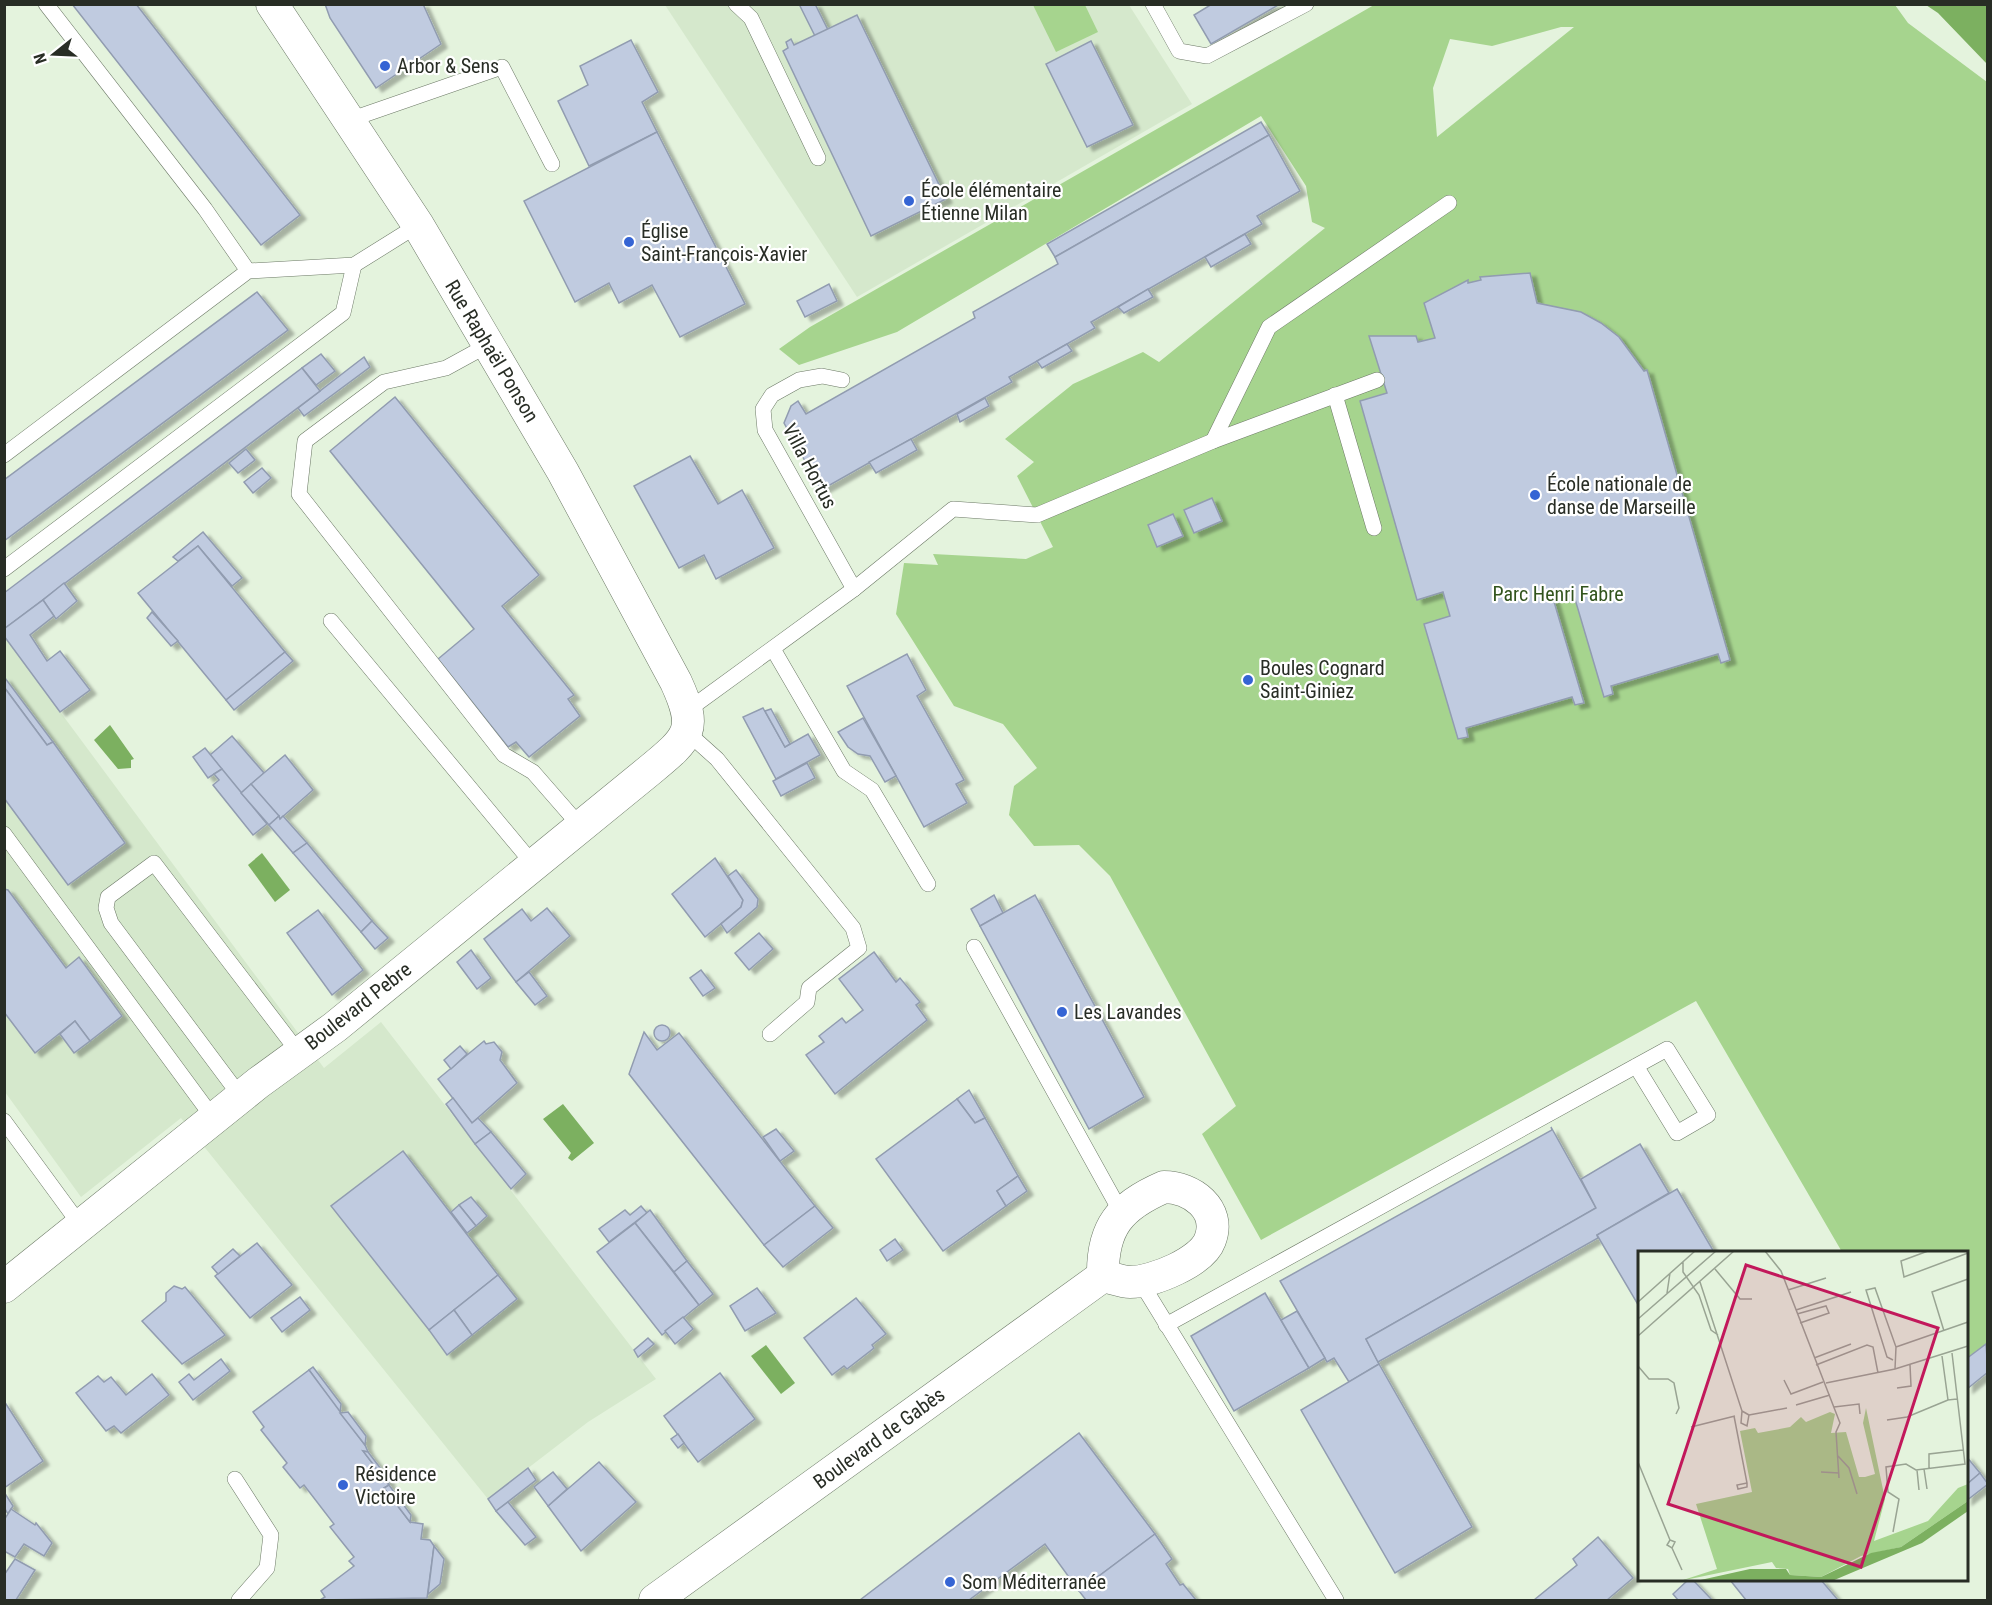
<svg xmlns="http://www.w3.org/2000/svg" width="1992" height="1605" viewBox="0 0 1992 1605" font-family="'Roboto Condensed',sans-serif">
<defs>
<filter id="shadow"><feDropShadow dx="6" dy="4" stdDeviation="1.5" flood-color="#0004"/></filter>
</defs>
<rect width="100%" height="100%" fill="#e4f3dd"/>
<!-- built -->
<g fill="#d5e8cc">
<polygon points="665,5 1129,5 1192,104 857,297"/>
<polygon points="4,636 324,1068 381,1022 656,1379 588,1422 488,1499 181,1118 81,1197 5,1092"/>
</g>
<!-- green -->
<g fill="#a6d48e" fill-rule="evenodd">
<polygon points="1033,5 1085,5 1098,32 1056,52"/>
<path d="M1374,5H1895L1908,23L1987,82V1343L1967,1358L1966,1252H1842L1696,1001L1261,1240L1202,1134L1236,1106L1110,876L1079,845L1034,846L1009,815L1014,786L1037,768L1003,724L954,706L896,614L904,563L938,565L933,554L1026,559L1053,547L1017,476L1034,462L1005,439L1073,384L1143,352L1159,362L1325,228L1312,222L1306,186L1261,116L897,332L799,365L779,349L810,327ZM1561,27H1574L1437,137L1433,88L1450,39L1492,46Z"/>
</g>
<!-- water -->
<g fill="#7cb060">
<polygon points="1926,5 1987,5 1987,64 1938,13"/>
<polygon points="110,725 134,759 131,760 131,768 118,769 94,740"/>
<polygon points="262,853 290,890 275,902 248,865"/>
<polygon points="563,1104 594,1143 572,1161 568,1158 571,1153 543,1119"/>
<polygon points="766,1345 795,1383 781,1394 751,1356"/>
</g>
<!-- building -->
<g fill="#c0cbe0" stroke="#919cb0" stroke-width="1.5" filter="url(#shadow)">
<polygon points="72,4 136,4 300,215 261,245"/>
<polygon points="325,4 423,4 441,44 376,88 330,18"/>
<polygon points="799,4 815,4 828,30 815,36"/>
<polygon points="1212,4 1280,4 1211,44 1194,15"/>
<polygon points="857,15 946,199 871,236 783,51 788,48 786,42 791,39 794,45"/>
<polygon points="631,40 658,92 642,102 657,132 589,166 558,101 588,85 580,66"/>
<polygon points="1091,41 1133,125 1087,147 1046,64"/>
<polygon points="1261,122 1269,135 1055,257 1047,244"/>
<polygon points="657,132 745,304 680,337 652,285 619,303 609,283 575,302 524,201"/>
<polygon points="1269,135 1300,191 1257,216 1262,224 1091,322 1095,328 1009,377 1012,382 821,490 784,423 791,406 798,401 806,414 975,318 973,312 1058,264 1055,257"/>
<polygon points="1245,234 1251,244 1211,267 1205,257"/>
<polygon points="1530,273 1537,303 1581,312 1601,323 1619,337 1644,371 1647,370 1730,660 1721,663 1718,654 1611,686 1613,694 1604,697 1572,589 1552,595 1584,703 1575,705 1572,697 1466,728 1468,737 1458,739 1424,624 1450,616 1443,592 1417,600 1360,401 1387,393 1369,336 1416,336 1418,342 1435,338 1424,303 1468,280 1468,283 1481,280 1480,277"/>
<polygon points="829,284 837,301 805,317 797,301"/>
<polygon points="1148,289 1153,297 1124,313 1118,307"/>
<polygon points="257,292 288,330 4,541 4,480"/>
<polygon points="1067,344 1072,351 1042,368 1037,361"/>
<polygon points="321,354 335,371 316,385 302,368"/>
<polygon points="364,357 370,367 304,416 298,408"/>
<polygon points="302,368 320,391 4,629 4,593"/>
<polygon points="395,397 539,575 502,606 574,695 568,699 580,716 529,757 516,742 508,747 438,659 474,629 330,451"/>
<polygon points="985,398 989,406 960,422 957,414"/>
<polygon points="911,439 917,450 876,473 869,462"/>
<polygon points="246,449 255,460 238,473 229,463"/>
<polygon points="690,456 718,504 742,490 774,548 716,579 704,555 679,568 634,486"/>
<polygon points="262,468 271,478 253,493 244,482"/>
<polygon points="1212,498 1222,521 1194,533 1184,510"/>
<polygon points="1173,514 1183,536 1157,547 1148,525"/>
<polygon points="203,532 242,578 232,586 198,546 178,561 173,557"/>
<polygon points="198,546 285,652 226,700 138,593"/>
<polygon points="64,583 77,601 56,619 43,600"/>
<polygon points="43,600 54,616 30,635 47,661 60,651 90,690 60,712 4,636 4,629"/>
<polygon points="152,612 178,641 171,646 147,618"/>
<polygon points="285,652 293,661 234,710 226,700"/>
<polygon points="907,654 926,690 917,696 964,780 956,784 967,803 924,827 847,686"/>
<polygon points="4,678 5,678 53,742 47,745 4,687"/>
<polygon points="4,687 47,745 53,742 125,843 68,885 4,798"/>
<polygon points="763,708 785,747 808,734 820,755 776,779 743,717"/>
<polygon points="771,709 790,744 785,747 765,711"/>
<polygon points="863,718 896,776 885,782 870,756 858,754 848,747 838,732"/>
<polygon points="232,736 264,773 241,793 210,755"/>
<polygon points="205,748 222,769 208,778 193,757"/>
<polygon points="285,755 313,790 280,819 251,784"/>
<polygon points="807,763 815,778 781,796 773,781"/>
<polygon points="222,769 267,824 253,835 213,785 219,780 214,774"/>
<polygon points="251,784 279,816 269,825 241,793"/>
<polygon points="279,816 280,819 283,816 307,843 293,853 269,825"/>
<polygon points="307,843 372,921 361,932 293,853"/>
<polygon points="715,858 743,900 741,907 705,937 672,894"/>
<polygon points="736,870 758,899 757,907 727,933 721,924 741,907 743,900 728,876"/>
<polygon points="4,889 8,890 66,968 79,957 122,1016 90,1041 75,1021 35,1053 4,1012"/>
<polygon points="994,895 1003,913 980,926 971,909"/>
<polygon points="1035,895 1144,1097 1089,1129 980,926"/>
<polygon points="547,908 570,936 516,982 484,939 522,909 531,921"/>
<polygon points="318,910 363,970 332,995 287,933"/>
<polygon points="372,921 388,938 375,949 361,932"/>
<polygon points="759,933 773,949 749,970 735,953"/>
<polygon points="471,950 491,978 477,989 457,962"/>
<polygon points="874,952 896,982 900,978 920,1002 916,1005 927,1020 835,1094 806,1055 824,1042 819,1036 842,1018 846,1023 863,1010 839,979"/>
<polygon points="701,970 715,988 703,996 690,978"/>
<polygon points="529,972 547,996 535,1005 516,982"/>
<polygon points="75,1021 90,1041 74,1053 60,1034"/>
<circle cx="662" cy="1033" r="8"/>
<polygon points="644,1032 657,1050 679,1033 815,1206 764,1245 629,1074"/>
<polygon points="484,1041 486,1044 494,1042 502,1052 500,1060 517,1083 472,1123 438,1079"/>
<polygon points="460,1046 467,1054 451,1069 444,1060"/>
<polygon points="969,1090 985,1118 975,1123 957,1099"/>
<polygon points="453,1098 472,1123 478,1118 491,1132 475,1144 446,1104"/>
<polygon points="957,1099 975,1123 985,1118 1018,1176 997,1191 1006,1206 943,1251 876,1159"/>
<polygon points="1551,1127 1596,1208 1366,1339 1379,1364 1349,1382 1334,1358 1327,1362 1280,1281 1552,1130"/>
<polygon points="776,1129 794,1151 780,1161 763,1137"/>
<polygon points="491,1132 526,1174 511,1189 475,1144"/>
<polygon points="1640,1144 1669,1193 1597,1235 1598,1238 1378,1362 1366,1339 1596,1208 1581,1179"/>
<polygon points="403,1151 498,1275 429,1330 331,1206"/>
<polygon points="1018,1176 1027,1191 1006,1206 997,1191"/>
<polygon points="1677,1189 1714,1252 1640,1252 1640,1308 1597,1235"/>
<polygon points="471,1197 487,1216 476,1226 459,1205"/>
<polygon points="459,1205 476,1226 467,1233 451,1212"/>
<polygon points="641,1206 647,1213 609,1242 599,1229 625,1210 630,1215"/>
<polygon points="815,1206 833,1228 783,1267 764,1245"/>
<polygon points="650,1210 687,1261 674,1272 635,1223"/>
<polygon points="635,1223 699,1305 662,1335 597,1252"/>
<polygon points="895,1239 903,1250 887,1261 880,1250"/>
<polygon points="257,1243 292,1285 250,1318 215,1276"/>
<polygon points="233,1249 240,1256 218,1274 212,1267"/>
<polygon points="687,1261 713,1294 699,1305 674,1272"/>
<polygon points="498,1275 517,1299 472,1335 454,1310"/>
<polygon points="174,1286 182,1289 185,1287 225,1335 182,1364 142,1321 166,1301 166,1293"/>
<polygon points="757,1288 776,1313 745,1331 730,1306"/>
<polygon points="1265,1293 1309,1368 1234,1411 1191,1336"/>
<polygon points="300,1297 310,1310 282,1332 271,1318"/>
<polygon points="856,1298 886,1334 872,1345 874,1348 847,1369 844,1366 832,1375 804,1338"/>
<polygon points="454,1310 472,1335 447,1355 429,1330"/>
<polygon points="1297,1311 1325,1358 1309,1368 1281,1320"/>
<polygon points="683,1317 693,1329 675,1344 665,1331"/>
<polygon points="648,1338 654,1344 638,1357 634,1350"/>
<polygon points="1986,1344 1988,1372 1967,1389 1966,1359"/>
<polygon points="221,1359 230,1371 193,1400 179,1382 189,1374 194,1380"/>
<polygon points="1379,1364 1472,1527 1395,1573 1301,1410"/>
<polygon points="313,1367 341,1404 340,1413 309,1370"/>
<polygon points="309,1370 365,1445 368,1452 363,1451 389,1485 384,1488 410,1522 423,1524 421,1539 430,1540 434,1546 427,1598 320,1600 325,1597 321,1591 354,1566 349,1561 354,1557 330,1527 334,1524 304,1485 300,1488 283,1467 287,1463 261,1430 264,1427 253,1412"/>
<polygon points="720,1373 755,1419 698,1462 664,1416"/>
<polygon points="152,1374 169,1395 121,1433 114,1426 106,1431 76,1393 98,1376 104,1382 111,1377 126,1395"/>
<polygon points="4,1401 43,1461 4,1488"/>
<polygon points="348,1412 366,1436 365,1445 340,1413"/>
<polygon points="1079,1433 1155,1534 1079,1591 1045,1544 969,1600 860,1600"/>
<polygon points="678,1434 684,1443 678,1448 671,1439"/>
<polygon points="363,1451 368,1452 388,1478 389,1485"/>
<polygon points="1966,1456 1980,1473 1966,1485"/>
<polygon points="599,1462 636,1502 581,1551 548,1506"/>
<polygon points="528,1468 536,1480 496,1511 488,1499"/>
<polygon points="553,1472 567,1489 548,1506 534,1487"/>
<polygon points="1980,1473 1988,1484 1966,1501 1966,1485"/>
<polygon points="389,1485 411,1515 410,1522 384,1488"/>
<polygon points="4,1492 13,1506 8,1514 4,1507"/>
<polygon points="508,1502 536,1537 525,1545 496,1511"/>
<polygon points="11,1509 35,1525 36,1523 52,1543 44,1556 24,1544 15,1557 4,1551 4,1520"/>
<polygon points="1155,1534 1172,1559 1166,1564 1180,1585 1183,1584 1196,1600 1086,1600 1079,1591"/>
<polygon points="1598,1537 1633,1578 1607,1600 1534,1600 1577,1565 1573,1559"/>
<polygon points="434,1546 444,1559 440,1584 428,1594"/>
<polygon points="15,1559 35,1570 16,1600 4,1600 4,1575"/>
<polygon points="1688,1580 1693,1580 1712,1600 1678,1600 1673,1594"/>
<polygon points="1730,1580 1821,1580 1838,1600 1746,1600"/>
</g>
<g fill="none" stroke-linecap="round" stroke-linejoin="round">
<defs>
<g id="lane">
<polyline points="46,4 205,209 248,271"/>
<polyline points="736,4 751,18 818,158"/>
<polyline points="1153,4 1179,51 1207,56 1306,4"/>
<polyline points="349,120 502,67 552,164"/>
<polyline points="488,345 446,368 384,382 305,441 299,494 504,755 533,772 581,827"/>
<polyline points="842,380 822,376 799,380 772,395 763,409 765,430 854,589"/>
<polyline points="1335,395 1374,528"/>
<polyline points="1213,441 1269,327 1449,203"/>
<polyline points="4,455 248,271 354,265 418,225"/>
<polyline points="4,569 343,313 354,265"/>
<polyline points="331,621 534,865"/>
<polyline points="773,649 844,771 872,790 928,884"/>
<polyline points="688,710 854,589 953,509 1037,515 1213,441 1377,380"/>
<polyline points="688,733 717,759 853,928 859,948 809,988 807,1002 770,1034"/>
<polyline points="4,834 214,1119"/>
<polyline points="974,947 1122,1214"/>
<polyline points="241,1097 111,923 106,908 108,897 154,863 299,1053"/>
<polyline points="4,1121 81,1226"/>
<polyline points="1140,1281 1336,1600"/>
<polyline points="1166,1325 1636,1066 1667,1049 1708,1115 1677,1133 1636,1066"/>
<polyline points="235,1479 271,1535 267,1568 239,1600"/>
</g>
<g id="street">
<path d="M1164,1187C1191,1187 1222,1209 1210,1240C1202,1262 1153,1282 1130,1282C1122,1282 1112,1278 1103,1276C1102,1227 1120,1206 1164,1187Z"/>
<path d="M4,1287L258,1083L335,1027L650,770C690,737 698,730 676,682L563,472L418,225L272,4"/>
<polyline points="655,1600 1103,1276"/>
</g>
</defs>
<!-- lane casing -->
<use href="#lane" stroke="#6c7966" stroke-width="16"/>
<!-- street casing -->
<use href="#street" stroke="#6c7966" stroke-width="33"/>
<!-- lane -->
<use href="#lane" stroke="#fff" stroke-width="15"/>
<!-- street -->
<use href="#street" stroke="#fff" stroke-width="32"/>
</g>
<!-- markers -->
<g fill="#3564d4" stroke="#fff" stroke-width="2">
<circle cx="385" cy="66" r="6"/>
<circle cx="909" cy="201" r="6"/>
<circle cx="629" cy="242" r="6"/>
<circle cx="1535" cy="495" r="6"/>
<circle cx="1248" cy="680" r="6"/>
<circle cx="1062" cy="1012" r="6"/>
<circle cx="343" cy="1485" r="6"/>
<circle cx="950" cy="1582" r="6"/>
</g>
<g text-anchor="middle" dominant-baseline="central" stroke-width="4.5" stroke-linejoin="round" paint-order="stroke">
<!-- poi labels -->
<g font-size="20" fill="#282d25" stroke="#fff" text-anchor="start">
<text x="397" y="66">Arbor &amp; Sens</text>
<text x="921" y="190">École élémentaire<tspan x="921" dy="23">Étienne Milan</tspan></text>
<text x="641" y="231">Église<tspan x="641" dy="23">Saint-François-Xavier</tspan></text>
<text x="1547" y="484">École nationale de<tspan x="1547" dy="23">danse de Marseille</tspan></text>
<text x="1260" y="668">Boules Cognard<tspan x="1260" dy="23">Saint-Giniez</tspan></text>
<text x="1074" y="1012">Les Lavandes</text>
<text x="355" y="1474">Résidence<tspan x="355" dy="23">Victoire</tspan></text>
<text x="962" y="1582">Som Méditerranée</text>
</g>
<!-- street labels -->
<g font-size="20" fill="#282d25" stroke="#fff">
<text transform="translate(492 351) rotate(59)">Rue Raphaël Ponson</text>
<text transform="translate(810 466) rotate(62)">Villa Hortus</text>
<text transform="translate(358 1006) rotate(-38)">Boulevard Pebre</text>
<text transform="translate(879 1438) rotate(-36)">Boulevard de Gabès</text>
</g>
<!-- park labels -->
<g font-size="20" fill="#32541d" stroke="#fff">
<text x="1558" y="594">Parc Henri Fabre</text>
</g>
</g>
<!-- overview -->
<g transform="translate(1638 1251)">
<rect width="330" height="330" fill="#e4f3dd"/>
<path d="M228,157L247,248L236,290L290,270L320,237L330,233V250L263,296L223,305L183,326L152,324L150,318L138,317L134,311L42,330L79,318L58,253L114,241L102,180L117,177L120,182L152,176L163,166L168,171L192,161L197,163L193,182L208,181L221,226H227L237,223L225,172Z" fill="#a6d48e"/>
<path d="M330,250V260L284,292L194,330H58L112,318H148L152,324L183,326L233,302L263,296Z" fill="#7cb060"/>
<path fill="none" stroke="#99a493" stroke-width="1.5" d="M127,0L143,20L202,172L198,181L201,227M290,0L263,10L266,26L330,2M45,11V21L61,44L73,79L80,84M77,18L102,48H114M62,31L104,160L103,172L109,175L111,164L104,160M150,39L188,27M29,42L32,22M0,51L57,0M158,59L213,41M159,63L188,55L191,62L162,72M0,68L78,0M306,80L294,41L330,28M0,85L96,0M258,96L330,71M304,105L310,149L319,148M176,107L213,93M255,109L249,106L228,39L237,37L258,96L257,118M178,114L229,94L235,96L240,122M0,115L11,128H30L36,132L41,157L38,163M146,129L153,143L185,131M188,132L257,118L330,95M259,137L273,135L272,114M158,154L192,144M196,156L221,153L222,163M111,164L149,157M96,165L109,232V236L100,238L99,234L109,232M249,169L269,166L310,149M53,176L97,165M200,205L211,217L219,243M0,211L32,289L37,291L34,297L29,294L32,289M286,218L289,238M291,218V203L325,199M279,219L281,239M183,221L201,222M255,281L261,248L250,241L248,216L268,213L278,219L327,213L314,102M34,297L44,319"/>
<path fill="#c2185b" fill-opacity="0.15" stroke="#c2185b" stroke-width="3" d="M108,14L300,77L223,316L30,253Z"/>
<rect width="330" height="330" fill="none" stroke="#282d25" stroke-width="3"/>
</g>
<!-- border -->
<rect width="1992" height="1605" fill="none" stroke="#282d25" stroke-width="12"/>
<!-- north arrow -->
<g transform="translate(54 54) rotate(252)" stroke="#ffffff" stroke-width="4.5" paint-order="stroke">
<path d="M0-4.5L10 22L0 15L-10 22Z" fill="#282d25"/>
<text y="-9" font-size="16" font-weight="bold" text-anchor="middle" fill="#282d25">N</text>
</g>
</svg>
